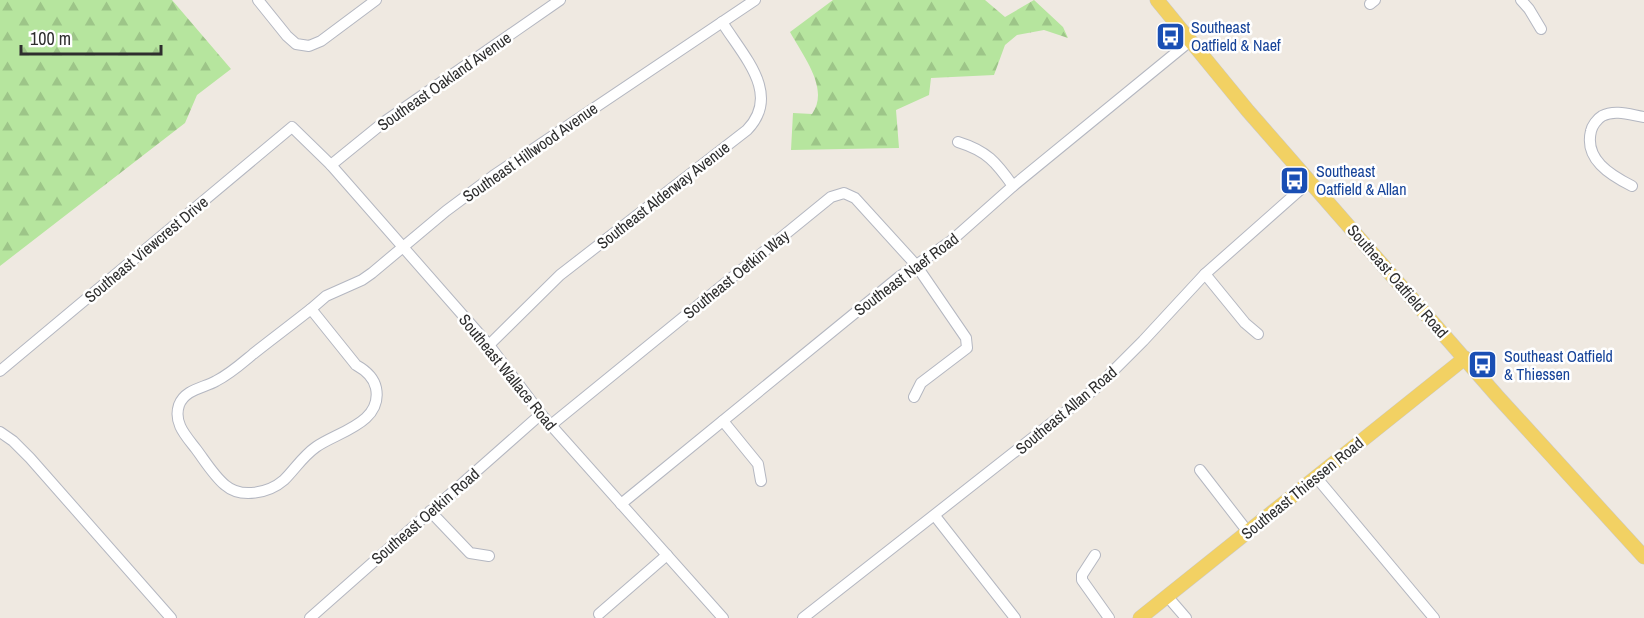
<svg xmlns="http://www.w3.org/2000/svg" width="1644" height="618" viewBox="0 0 1644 618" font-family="'Archivo Narrow',sans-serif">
<defs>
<pattern id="forest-firs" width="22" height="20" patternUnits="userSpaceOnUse" patternTransform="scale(1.5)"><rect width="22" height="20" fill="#b6e59e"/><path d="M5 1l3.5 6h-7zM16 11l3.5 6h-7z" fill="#9dc588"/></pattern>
</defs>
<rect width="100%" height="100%" fill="#efe9e1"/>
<!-- forest -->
<g fill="url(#forest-firs)">
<polygon points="0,0 172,0 231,69 197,95 185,123 0,266"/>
<path d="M833,0H985L1005,17L1034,0L1063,27L1068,38L1044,30L1017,35L1005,45L994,75L931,78L929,95L896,110L899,148L791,150L793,113L812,114C830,89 803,56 790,32Z"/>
</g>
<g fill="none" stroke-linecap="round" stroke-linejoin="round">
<defs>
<g id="minor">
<polyline points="258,0 287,36 296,44 309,46 321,41 376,0"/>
<polyline points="1521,0 1529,9 1541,29"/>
<polyline points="1370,4 1375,0"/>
<path d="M958,142C987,151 996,162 1013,186"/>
<polyline points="331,165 384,122 560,0"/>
<path d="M1632,186C1610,175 1584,159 1591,131C1592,126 1597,119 1602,116C1615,109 1631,115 1644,117"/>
<polyline points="1205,274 1245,323 1258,334"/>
<path d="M311,309L356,365C365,370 374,378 376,388C383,423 337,432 316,447C303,456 295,469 284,480C269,493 241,499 225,485C214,476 205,461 196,449C186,436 173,423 179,405C185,389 204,388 216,381C230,374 241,364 253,354C272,339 292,324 311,309Z"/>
<polyline points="311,309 326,296 362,280 372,273 446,211 493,176 755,0"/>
<path d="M489,345L560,275L747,130C782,94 743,56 722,22"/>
<polyline points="0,371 292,127 331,165 489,345 541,414 723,618"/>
<polyline points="723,421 758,464 761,481"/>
<polyline points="551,425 831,197 844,193 855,198 916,265 966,338 967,348 921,383 914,397"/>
<polyline points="0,432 13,441 30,458 171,618"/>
<polyline points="1200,470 1248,532"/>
<polyline points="1316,477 1434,618"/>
<polyline points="621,504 899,277 951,241 1013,186 1189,42"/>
<polyline points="430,511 470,553 489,556"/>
<polyline points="935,516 1015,618"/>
<polyline points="1095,555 1082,575 1082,580 1109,618"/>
<polyline points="1167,596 1186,618"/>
<polyline points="599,614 667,555"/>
<polyline points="310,618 541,414"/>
<polyline points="803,618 1096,388 1143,341 1205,274 1310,181"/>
</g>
<g id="major">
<polyline points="1157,0 1248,111 1498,397 1644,557"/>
<polyline points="1140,618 1465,358"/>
</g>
</defs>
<!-- minor casing -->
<use href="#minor" stroke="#b4b7c1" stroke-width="12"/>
<!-- major casing -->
<use href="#major" stroke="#c9c9c9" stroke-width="15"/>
<!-- minor -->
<use href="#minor" stroke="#fff" stroke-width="10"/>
<!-- major -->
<use href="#major" stroke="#f2d163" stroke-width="14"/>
</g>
<!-- icons -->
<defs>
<symbol id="bus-square" viewBox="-11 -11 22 22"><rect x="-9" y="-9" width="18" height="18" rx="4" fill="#1a4fb4" stroke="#fff"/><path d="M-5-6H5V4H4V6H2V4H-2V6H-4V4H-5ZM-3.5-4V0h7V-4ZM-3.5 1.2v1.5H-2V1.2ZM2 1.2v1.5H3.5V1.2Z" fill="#fff"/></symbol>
</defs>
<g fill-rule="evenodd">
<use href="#bus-square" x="1154" y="20" width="33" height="33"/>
<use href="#bus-square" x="1278" y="164" width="33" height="33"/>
<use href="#bus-square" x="1466" y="348" width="33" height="33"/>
</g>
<g text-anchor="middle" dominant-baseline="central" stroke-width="5" stroke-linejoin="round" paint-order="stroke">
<!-- transit labels -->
<g font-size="16" fill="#164399" stroke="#fff" text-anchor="start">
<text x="1191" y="27">Southeast<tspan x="1191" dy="18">Oatfield &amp; Naef</tspan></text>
<text x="1316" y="171">Southeast<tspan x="1316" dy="18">Oatfield &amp; Allan</tspan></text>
<text x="1504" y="356">Southeast Oatfield<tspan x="1504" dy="18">&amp; Thiessen</tspan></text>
</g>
<!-- street labels -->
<g font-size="16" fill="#2e2e2e" stroke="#fff">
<text transform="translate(444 81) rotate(-35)">Southeast Oakland Avenue</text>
<text transform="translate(530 152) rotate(-35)">Southeast Hillwood Avenue</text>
<text transform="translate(663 195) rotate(-38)">Southeast Alderway Avenue</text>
<text transform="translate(146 249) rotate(-40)">Southeast Viewcrest Drive</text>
<text transform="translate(736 274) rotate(-39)">Southeast Oetkin Way</text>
<text transform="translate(906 274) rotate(-37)">Southeast Naef Road</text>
<text transform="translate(1398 281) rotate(49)">Southeast Oatfield Road</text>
<text transform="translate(508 372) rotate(51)">Southeast Wallace Road</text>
<text transform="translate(1066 410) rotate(-40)">Southeast Allan Road</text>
<text transform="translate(1302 488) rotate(-39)">Southeast Thiessen Road</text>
<text transform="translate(425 516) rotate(-41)">Southeast Oetkin Road</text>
</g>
</g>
<!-- scale -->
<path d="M21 45v9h140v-9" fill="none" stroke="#2e2e2e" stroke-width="3"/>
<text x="30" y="45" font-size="18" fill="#2e2e2e" stroke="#ffffff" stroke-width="4.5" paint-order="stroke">100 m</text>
</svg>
